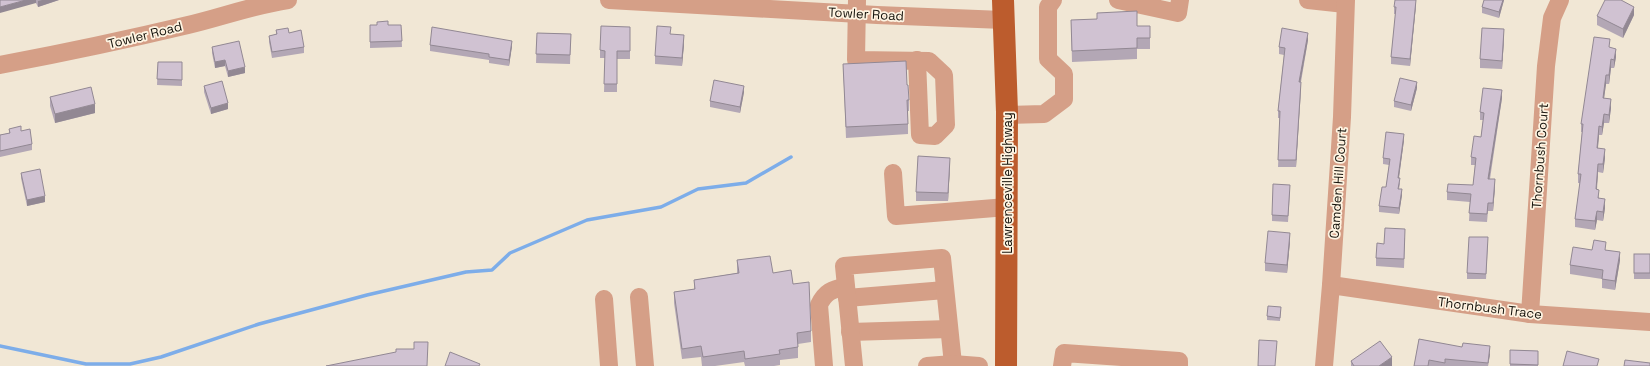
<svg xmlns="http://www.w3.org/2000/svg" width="1650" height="366" viewBox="0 0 1650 366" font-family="'Space Grotesk',sans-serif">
<rect width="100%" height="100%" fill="#f1e7d5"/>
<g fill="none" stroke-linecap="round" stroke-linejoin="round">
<!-- stream -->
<polyline stroke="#7dade9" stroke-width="3.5" points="0,346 86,364 130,364 161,357 259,324 367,295 466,272 492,270 510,253 587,220 661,207 698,189 746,183 791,157"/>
<!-- minor -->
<g stroke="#d59f87" stroke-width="18">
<polyline points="609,0 877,15 1003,20"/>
<polyline points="857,0 856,60 929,61 944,75 946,125 935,136 920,135 917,60"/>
<polyline points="1118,0 1178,13 1180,0"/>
<polyline points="1308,0 1345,4"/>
<path d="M0,65C63,53 125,40 188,25C222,17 254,5 288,0"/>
<polyline points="1007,115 1044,114 1064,99 1064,74 1048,59 1048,7 1053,0"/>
<polyline points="893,173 896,216 1007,207"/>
<polyline points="1331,285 1530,314 1650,322"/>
<polyline points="639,297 645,366"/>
<polyline points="847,298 945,290"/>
<polyline points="604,299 609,366"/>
<polyline points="1530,314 1546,66 1552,18 1560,0"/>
<polyline points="850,332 949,329"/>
<path d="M824,366L819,305C825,292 832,289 846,287"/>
<polyline points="854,366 844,266 942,258 953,364"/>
<polyline points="927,366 953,364 979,366"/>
<polyline points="1062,366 1064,353 1179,361 1179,366"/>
<polyline points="1324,366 1331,285 1342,117 1346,0"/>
</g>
<!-- major -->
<polyline stroke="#bc5c2d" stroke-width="22" points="1003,0 1007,112 1006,366"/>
</g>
<!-- wall -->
<g fill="#b3a7b5">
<polygon points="0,0 59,0 38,7 36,3"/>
<polygon points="1504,0 1499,18 1482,13 1482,7"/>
<polygon points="1416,5 1410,66 1391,64 1391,57 1396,14 1394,14 1394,7"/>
<polygon points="1634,15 1623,38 1597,25 1597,16"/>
<polygon points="1071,20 1137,26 1150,38 1150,49 1137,49 1137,59 1072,62"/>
<polygon points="370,25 401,25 402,47 370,48"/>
<polygon points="630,27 630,59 617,59 617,92 604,92 605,58 600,58 600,50"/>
<polygon points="276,30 289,33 304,47 304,53 272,58 269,42 269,36 276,35"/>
<polygon points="537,33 571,34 570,64 536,63"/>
<polygon points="671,34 684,44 682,66 655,64 655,56"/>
<polygon points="1504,38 1502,69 1480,68 1480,59"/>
<polygon points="1308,40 1301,82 1296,167 1278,167 1280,118 1278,118 1278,111 1284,55 1279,54 1279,47"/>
<polygon points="430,45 512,46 509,66 489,63 489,60 430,51"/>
<polygon points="212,47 245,73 228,77 225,66 215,68 212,53"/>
<polygon points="1610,48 1616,57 1614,68 1611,68 1609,84 1606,84 1604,98 1611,108 1609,123 1604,123 1602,135 1599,135 1598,148 1605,158 1603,173 1598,172 1597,190 1599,198 1605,208 1603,221 1597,220 1595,230 1575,227 1575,219 1580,183 1578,183 1578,174 1582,132 1581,132 1581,124"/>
<polygon points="158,62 182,62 182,86 157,85"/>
<polygon points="843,64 909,100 909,111 908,111 908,134 846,138"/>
<polygon points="204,86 228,109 211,114 204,92"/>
<polygon points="1417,88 1411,111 1394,107 1394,101"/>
<polygon points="744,92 740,113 710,107 710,101"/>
<polygon points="50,97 95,113 55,123 50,106"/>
<polygon points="1502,98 1490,179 1495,187 1493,211 1488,211 1487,222 1469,221 1470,202 1447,200 1447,192 1473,185 1475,165 1471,165 1471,157 1481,137 1483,120 1480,120 1480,112"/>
<polygon points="9,129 21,131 32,144 32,150 0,157 0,135 9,133"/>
<polygon points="1404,140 1399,178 1400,184 1399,189 1402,195 1399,214 1379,212 1379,206 1386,187 1389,165 1383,164 1383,158"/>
<polygon points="950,166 948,201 916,201 916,192"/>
<polygon points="21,173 45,202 27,206 21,178"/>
<polygon points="1290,191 1288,222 1272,221 1272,215"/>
<polygon points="1405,238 1404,268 1376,266 1376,258 1384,244"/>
<polygon points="1290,241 1287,273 1265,271 1265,263"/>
<polygon points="1488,243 1486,279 1467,279 1467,273"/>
<polygon points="1592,250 1606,250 1620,260 1615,290 1602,288 1602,279 1570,274 1570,265"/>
<rect x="1634" y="254" width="16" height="25"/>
<polygon points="737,260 773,273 793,284 811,331 811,342 798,344 798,358 780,360 780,365 774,366 745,366 744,362 715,366 702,366 701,357 682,359 674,303 674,292 694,289 694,280 737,273"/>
<polygon points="1281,310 1280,321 1267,320 1267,316"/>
<polygon points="1419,339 1490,354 1488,366 1414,366"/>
<polygon points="1510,350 1538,351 1538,366 1510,366"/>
<polygon points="1351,361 1392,366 1351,366"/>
</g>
<!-- shaded-wall -->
<g fill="#928893">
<polygon points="26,0 36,0 36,3 0,13 0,7"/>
<polygon points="42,0 59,0 38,7 38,1"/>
<polygon points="1416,0 1416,5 1410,66 1410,59"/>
<polygon points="1503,0 1504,0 1499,18 1499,12"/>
<polygon points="1634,7 1634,15 1623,38 1623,29"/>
<polygon points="1504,29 1504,38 1502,69 1502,61"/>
<polygon points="1308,33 1308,40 1299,89 1299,82"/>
<polygon points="684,35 684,44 682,66 682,58"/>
<polygon points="512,41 512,46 509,66 509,60"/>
<polygon points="1616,49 1616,57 1614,68 1614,60"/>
<polygon points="1611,59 1611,68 1609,84 1609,75"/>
<polygon points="225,60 225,66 215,68 215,62"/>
<polygon points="245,67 245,73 228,77 228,71"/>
<polygon points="1606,75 1606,84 1603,106 1603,98"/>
<polygon points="1301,82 1301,89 1296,167 1296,160"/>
<polygon points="1417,82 1417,88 1411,111 1411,105"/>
<polygon points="744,86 744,92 740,113 740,107"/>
<polygon points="1502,90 1502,98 1488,186 1488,179"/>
<polygon points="1611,99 1611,108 1609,123 1609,115"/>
<polygon points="228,103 228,109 211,114 211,108"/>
<polygon points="95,104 95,113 55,123 55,114"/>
<polygon points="1604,114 1604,123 1602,135 1602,127"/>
<polygon points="1599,126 1599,135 1597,157 1597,148"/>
<polygon points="1404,134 1404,140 1398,184 1398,178"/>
<polygon points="1605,149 1605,158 1603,173 1603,164"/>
<polygon points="950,158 950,166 948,201 948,193"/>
<polygon points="1598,164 1598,172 1596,198 1596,189"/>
<polygon points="1495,179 1495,187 1493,211 1493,203"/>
<polygon points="1402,189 1402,195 1399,214 1399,208"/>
<polygon points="45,196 45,202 27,206 27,200"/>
<polygon points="1605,199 1605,208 1603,221 1603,212"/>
<polygon points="1597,211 1597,220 1595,230 1595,221"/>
<polygon points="1290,233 1290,241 1287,273 1287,265"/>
<polygon points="1620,252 1620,260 1615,290 1615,281"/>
<polygon points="1490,346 1490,354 1488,366"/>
<polygon points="1392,357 1392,366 1379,366"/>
</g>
<!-- building -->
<g fill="#d0c2d2" stroke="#928893">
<polygon points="0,0 26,0 0,7"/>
<polygon points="1395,0 1416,0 1410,59 1391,57 1396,7 1394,7"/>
<polygon points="1484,0 1503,0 1499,12 1482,7"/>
<polygon points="1605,0 1621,0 1634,7 1623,29 1597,16"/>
<polygon points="1137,11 1137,26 1150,26 1150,38 1137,38 1137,48 1072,51 1071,20 1097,19 1097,13"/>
<polygon points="388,21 388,25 401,25 402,41 370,42 370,25 377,25 377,22"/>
<polygon points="601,26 630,27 630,51 617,51 617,84 604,84 605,51 600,50"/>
<polygon points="657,26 671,27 670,34 684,35 682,58 655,56"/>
<polygon points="432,27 512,41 509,60 489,57 489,54 430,45"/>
<polygon points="288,28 289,33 301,30 304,47 272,52 269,36 277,34 276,30"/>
<polygon points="1282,28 1308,33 1299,82 1301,82 1296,160 1278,160 1280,111 1278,111 1285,48 1279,47"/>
<polygon points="1482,28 1504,29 1502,61 1480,59"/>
<polygon points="537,33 571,34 570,55 536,54"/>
<polygon points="1594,37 1610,39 1609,47 1616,49 1614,60 1611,59 1609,75 1606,75 1603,98 1611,99 1609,115 1604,114 1602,127 1599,126 1597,148 1605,149 1603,164 1598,164 1596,189 1599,190 1598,198 1605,199 1603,212 1597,211 1595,221 1575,219 1581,174 1578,174 1583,124 1581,124"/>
<polygon points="239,41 245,67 228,71 225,60 215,62 212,47"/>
<polygon points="906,61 907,85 908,85 909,100 907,100 908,124 846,127 843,64"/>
<polygon points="158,62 182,62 182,80 157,79"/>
<polygon points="1400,78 1417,82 1411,105 1394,101"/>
<polygon points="714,80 744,86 740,107 710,101"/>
<polygon points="222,81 228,103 211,108 204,86"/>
<polygon points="91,87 95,104 55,114 50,97"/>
<polygon points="1483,88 1502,90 1488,179 1495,179 1493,203 1488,203 1487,214 1469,213 1471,194 1447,192 1448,184 1473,185 1476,158 1471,157 1474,136 1481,137 1484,113 1480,112"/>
<polygon points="21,126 21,131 30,129 32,144 0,151 0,135 10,133 9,129"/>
<polygon points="1386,132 1404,134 1398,178 1400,178 1398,189 1402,189 1399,208 1379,206 1382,187 1386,187 1390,159 1383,158"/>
<polygon points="918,156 950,158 948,193 916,192"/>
<polygon points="40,169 45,196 27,200 21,173"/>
<polygon points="1273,184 1290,185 1288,216 1272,215"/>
<polygon points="1385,228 1405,229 1404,259 1376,258 1377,243 1384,244"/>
<polygon points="1268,231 1290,233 1287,265 1265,263"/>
<polygon points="1469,237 1488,237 1486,274 1467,273"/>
<polygon points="1594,240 1606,242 1605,250 1620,252 1615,281 1602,279 1603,270 1570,265 1573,247 1592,250"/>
<rect x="1634" y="254" width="16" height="19"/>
<polygon points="770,256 773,273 791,270 793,284 809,282 811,331 797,333 798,347 779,350 780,354 745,359 744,351 703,357 701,346 682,349 674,292 695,289 694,280 739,273 737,260"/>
<polygon points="1268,306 1281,307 1280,318 1267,316"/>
<polygon points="1419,339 1462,347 1463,343 1490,346 1488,363 1445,359 1445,363 1429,360 1428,366 1414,366"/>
<polygon points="1259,340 1277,341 1275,366 1258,366"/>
<polygon points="1380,341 1392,357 1379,366 1354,366 1351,361"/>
<polygon points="414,342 428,342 427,366 326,366 396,352 396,349 414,349"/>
<polygon points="1510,350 1538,351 1538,365 1510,364"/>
<polygon points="1567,351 1599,359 1597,366 1563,366"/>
<polygon points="450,352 480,364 479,366 445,366"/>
<polygon points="1625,360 1650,363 1650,366 1624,366"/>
</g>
<g text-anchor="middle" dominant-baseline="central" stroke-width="3.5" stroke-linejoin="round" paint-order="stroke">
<!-- street labels -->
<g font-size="13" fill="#15120b" stroke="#fef4e2">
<text transform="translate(866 14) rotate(3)">Towler Road</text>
<text transform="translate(145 35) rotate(-14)">Towler Road</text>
<text transform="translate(1540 156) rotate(-86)">Thornbush Court</text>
<text transform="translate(1007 183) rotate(-90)">Lawrenceville Highway</text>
<text transform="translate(1338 183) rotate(-86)">Camden Hill Court</text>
<text transform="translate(1490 308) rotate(7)">Thornbush Trace</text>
</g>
</g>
</svg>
